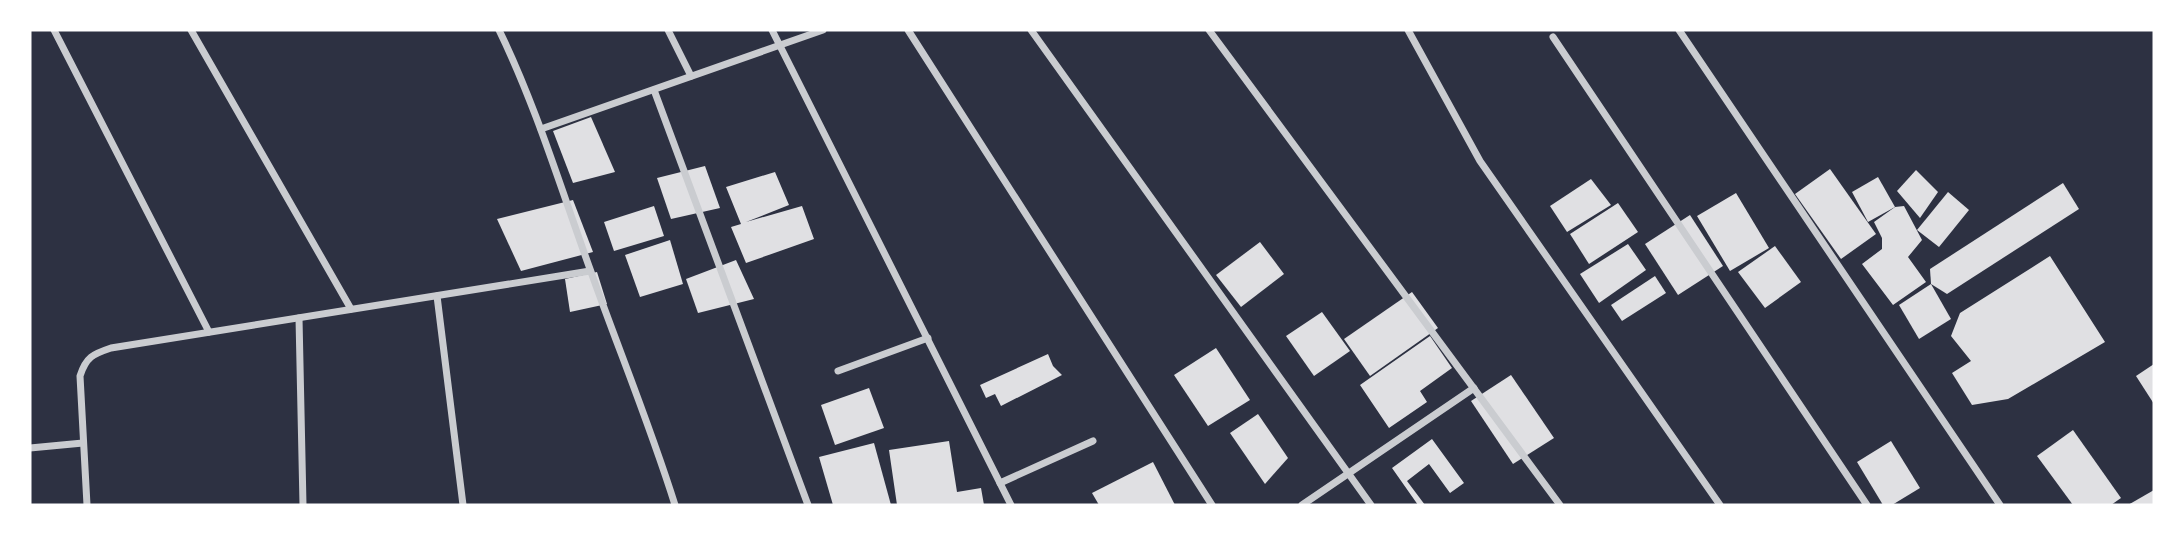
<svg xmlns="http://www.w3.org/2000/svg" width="2184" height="535" viewBox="0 0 2184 535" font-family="'Exo 2',sans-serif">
<rect width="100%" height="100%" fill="#2d3142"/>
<!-- building -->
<g fill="#e0e0e3">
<polygon points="591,117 615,172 573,183 553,131"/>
<polygon points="705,166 720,208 671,219 657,178"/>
<polygon points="1830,169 1876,234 1841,259 1795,194"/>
<polygon points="1916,170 1938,192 1920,218 1897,191"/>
<polygon points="775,172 789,205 746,222 802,206 814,239 746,263 731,227 741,224 726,187"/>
<polygon points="1878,177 1895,207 1868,222 1852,192"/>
<polygon points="1591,179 1611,205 1567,232 1550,206"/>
<polygon points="2063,183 2079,209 1947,294 1931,284 1930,269"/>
<polygon points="1948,192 1969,210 1939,247 1917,230"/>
<polygon points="1736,193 1769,248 1730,271 1697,216"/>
<polygon points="573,200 593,252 521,271 497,219"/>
<polygon points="1618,203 1638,232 1589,264 1570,234"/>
<polygon points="654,206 664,236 614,251 604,222"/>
<polygon points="1904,206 1922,240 1908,257 1926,282 1893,305 1862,264 1882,249 1882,238 1874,222 1895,207"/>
<polygon points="1690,215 1723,266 1678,295 1645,244"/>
<polygon points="670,240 683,284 640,297 625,255"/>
<polygon points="1260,242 1284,274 1241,307 1216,275"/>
<polygon points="1628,244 1646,270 1599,303 1580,274"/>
<polygon points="1775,246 1801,282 1765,308 1738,272"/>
<polygon points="2050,256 2105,342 2008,399 1972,405 1952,373 1971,361 1951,336 1960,313"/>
<polygon points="736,260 754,299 698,313 686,279"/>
<polygon points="597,272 607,304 570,312 565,279"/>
<polygon points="1655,276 1666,293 1622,321 1611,305"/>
<polygon points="1931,284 1951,319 1919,339 1899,305"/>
<polygon points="1412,292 1438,328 1370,376 1344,339"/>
<polygon points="1322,312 1350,351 1314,376 1286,336"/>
<polygon points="1430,336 1452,368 1420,391 1427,402 1389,428 1360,385"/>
<polygon points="1216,348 1250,400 1208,426 1174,375"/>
<polygon points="1048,354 1053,366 1062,375 1001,406 995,394 986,398 980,385"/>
<polygon points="2154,364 2154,404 2136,376"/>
<polygon points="1511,375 1554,438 1513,464 1471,401"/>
<polygon points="869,388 884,428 835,445 821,405"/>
<polygon points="1258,414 1288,458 1265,484 1230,433"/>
<polygon points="2073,430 2121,498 2111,505 2073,505 2037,456"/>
<polygon points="1432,439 1464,483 1450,493 1429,464 1407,481 1425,505 1418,505 1392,468"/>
<polygon points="949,441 957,492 981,488 984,505 897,505 889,450"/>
<polygon points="1891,441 1920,488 1892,505 1883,505 1857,462"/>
<polygon points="874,443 891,505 833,505 819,457"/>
<polygon points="1153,462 1175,505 1099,505 1092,493"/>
<polygon points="2154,490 2154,505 2128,505"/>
</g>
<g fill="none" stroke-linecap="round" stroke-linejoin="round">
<!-- minor -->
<g stroke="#caccd0" stroke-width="7">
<polyline points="54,30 209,332"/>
<polyline points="191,30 351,309"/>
<path d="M499,30C536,106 561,189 590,269C618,348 650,425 675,505"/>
<polyline points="668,30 691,76"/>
<polyline points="772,30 1011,505"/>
<polyline points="908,30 1212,505"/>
<polyline points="1031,30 1371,505"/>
<polyline points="1209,30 1560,505"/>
<polyline points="1408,30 1480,161 1720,505"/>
<polyline points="1679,30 2000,505"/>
<polyline points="1553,37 1867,505"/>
<polyline points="654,90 808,505"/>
<polyline points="541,129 823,30"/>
<polyline points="437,296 463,505"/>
<polyline points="299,318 303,505"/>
<polyline points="838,371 928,338"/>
<polyline points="30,448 83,443"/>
<polyline points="1000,483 1093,441"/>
<path d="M87,505L80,376C86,357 93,354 111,348L590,271"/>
<polyline points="1302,505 1474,388"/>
</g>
</g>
<!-- border -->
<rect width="2184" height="535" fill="none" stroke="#ffffff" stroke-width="63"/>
</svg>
